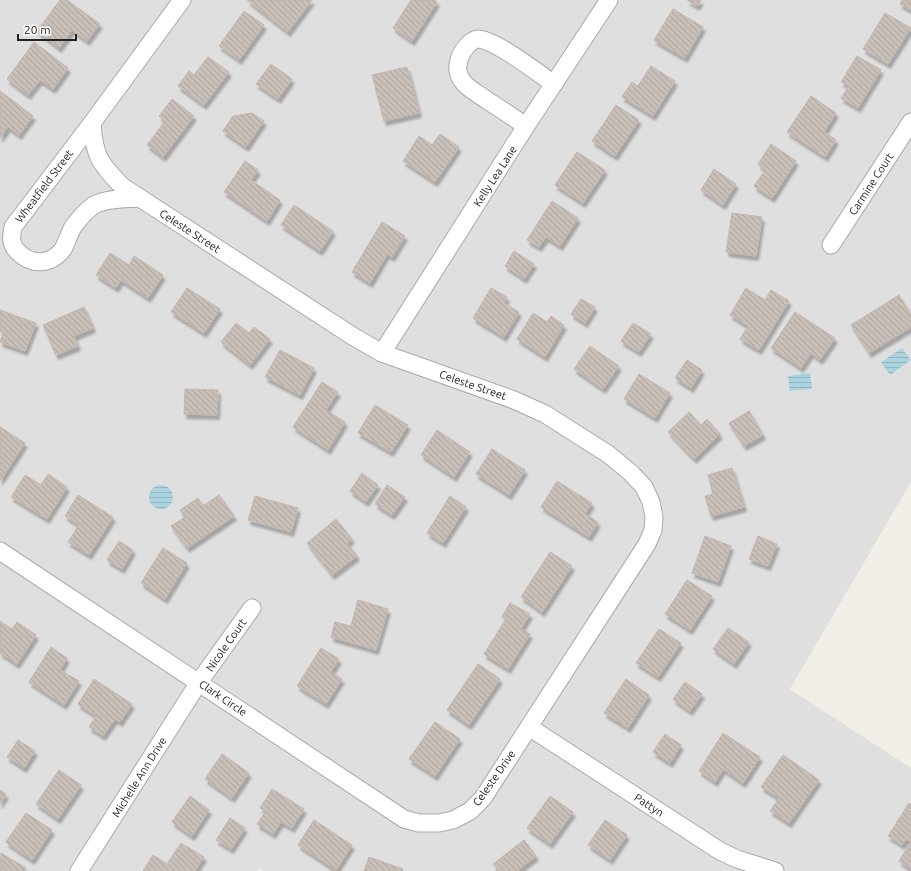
<svg xmlns="http://www.w3.org/2000/svg" width="911" height="871" viewBox="0 0 911 871" font-family="Ubuntu,sans-serif">
<defs>
<pattern id="water-rules" width="6" height="5" patternUnits="userSpaceOnUse"><rect width="6" height="5" fill="#aad3df"/><path d="M0 2.5h6" fill="none" stroke="#92b5bf"/></pattern>
<pattern id="building-back-hatch" width="6" height="6" patternUnits="userSpaceOnUse"><rect width="6" height="6" fill="#c7bfb8"/><path d="M-1 5l2 2M0 0l6 6M5-1l2 2" fill="none" stroke="#aba49e"/></pattern>
<filter id="shadow"><feDropShadow dx="2.5" dy="4.5" stdDeviation="1" flood-color="#0004"/></filter>
</defs>
<rect width="100%" height="100%" fill="#f2efe9"/>
<!-- residential -->
<polygon fill="#e0dfdf" points="0,0 911,0 911,482 790,689 911,768 911,871 264,871 259,868 257,871 0,871"/>
<!-- water -->
<g fill="url(#water-rules)">
<polygon points="902,348 911,360 890,375 881,362"/>
<polygon points="810,373 812,389 790,391 788,376"/>
<circle cx="161" cy="497" r="12"/>
</g>
<!-- building -->
<g fill="url(#building-back-hatch)" stroke="#c4b6ab" filter="url(#shadow)">
<polygon points="60,0 67,0 100,24 87,41 72,30 59,48 37,31"/>
<polygon points="247,0 312,0 288,32"/>
<polygon points="411,0 435,0 437,2 412,41 393,28"/>
<polygon points="687,0 701,0 697,6"/>
<polygon points="902,0 911,0 911,10 900,4"/>
<polygon points="673,9 703,27 685,58 654,40"/>
<polygon points="244,11 264,25 239,60 219,46"/>
<polygon points="885,13 911,28 888,64 863,49"/>
<polygon points="34,42 68,68 53,89 40,80 28,95 7,79"/>
<polygon points="857,56 881,70 858,108 841,98 849,86 841,82"/>
<polygon points="208,57 229,72 204,105 178,86 189,71 194,75"/>
<polygon points="271,64 292,79 278,99 256,84"/>
<polygon points="651,66 675,81 653,116 622,97 632,82 638,86"/>
<polygon points="407,67 419,113 384,121 372,75"/>
<polygon points="0,91 33,116 19,135 8,127 0,138"/>
<polygon points="811,96 836,113 824,132 836,140 825,157 787,132"/>
<polygon points="172,99 194,116 163,157 147,145 165,121 159,116"/>
<polygon points="616,105 639,120 615,156 592,141"/>
<polygon points="252,113 264,121 246,147 223,131 233,116"/>
<polygon points="440,134 459,147 435,182 403,161 419,136 432,145"/>
<polygon points="771,144 796,161 772,198 754,186 765,170 758,164"/>
<polygon points="577,152 605,170 583,203 555,185"/>
<polygon points="245,161 258,170 251,180 280,200 267,221 224,192"/>
<polygon points="714,169 736,184 723,205 701,190"/>
<polygon points="552,201 578,218 560,246 546,237 539,247 527,240"/>
<polygon points="294,205 333,231 320,251 281,225"/>
<polygon points="732,213 762,217 756,256 726,252"/>
<polygon points="382,222 405,236 392,257 387,254 370,283 352,272"/>
<polygon points="514,251 534,264 524,279 505,266"/>
<polygon points="110,253 129,265 134,256 163,275 148,298 121,280 116,288 96,275"/>
<polygon points="187,288 220,309 204,333 171,312"/>
<polygon points="491,288 507,297 504,303 519,312 504,337 473,318"/>
<polygon points="746,288 765,300 771,290 789,301 759,350 740,339 748,326 730,315"/>
<polygon points="899,295 911,315 911,327 869,353 851,325"/>
<polygon points="581,299 595,307 585,323 571,314"/>
<polygon points="84,307 93,328 74,336 78,346 56,355 43,325"/>
<polygon points="0,310 36,323 25,351 0,342 4,332 0,331"/>
<polygon points="795,312 835,338 820,360 811,353 801,368 771,348"/>
<polygon points="533,313 547,322 551,316 564,325 545,357 517,339"/>
<polygon points="236,323 249,333 254,327 270,339 250,365 221,342"/>
<polygon points="633,323 651,334 639,352 621,341"/>
<polygon points="590,346 619,366 603,389 574,369"/>
<polygon points="280,350 314,368 300,395 265,377"/>
<polygon points="687,360 702,370 691,388 675,378"/>
<polygon points="639,374 670,393 655,418 624,399"/>
<polygon points="322,382 338,392 326,410 345,422 328,450 293,427"/>
<polygon points="185,389 218,390 217,415 184,414"/>
<polygon points="375,405 408,425 391,452 358,433"/>
<polygon points="749,411 763,435 744,446 729,423"/>
<polygon points="689,412 701,425 707,419 720,434 694,459 668,432"/>
<polygon points="0,427 25,443 0,481"/>
<polygon points="437,430 470,452 454,477 421,455"/>
<polygon points="492,449 525,470 509,495 476,474"/>
<polygon points="732,468 744,507 711,516 705,496 713,494 708,475"/>
<polygon points="362,473 378,485 366,502 350,491"/>
<polygon points="48,474 67,487 47,519 11,497 25,475 41,485"/>
<polygon points="557,481 592,503 585,514 598,522 589,537 541,507"/>
<polygon points="387,485 405,497 392,515 375,504"/>
<polygon points="78,495 113,517 89,555 68,542 79,525 65,516"/>
<polygon points="219,495 234,516 187,548 171,526 185,517 180,510 198,498 203,506"/>
<polygon points="255,496 298,508 291,532 248,520"/>
<polygon points="450,496 466,507 443,543 427,533"/>
<polygon points="336,519 352,539 347,543 357,556 332,575 307,543"/>
<polygon points="705,536 731,546 718,582 692,573"/>
<polygon points="758,536 777,544 768,566 749,559"/>
<polygon points="119,541 133,550 122,569 107,560"/>
<polygon points="163,548 187,563 165,599 141,583"/>
<polygon points="550,552 572,566 542,612 521,597"/>
<polygon points="687,580 712,596 690,630 665,614"/>
<polygon points="358,600 388,609 376,650 331,637 335,622 351,626"/>
<polygon points="510,603 530,614 521,629 530,634 508,669 484,654 506,619 502,617"/>
<polygon points="0,621 12,629 17,622 36,635 17,664 0,653"/>
<polygon points="728,628 749,642 734,664 713,649"/>
<polygon points="659,629 681,643 658,677 636,663"/>
<polygon points="51,647 67,658 60,670 79,681 64,705 29,682"/>
<polygon points="321,648 339,659 331,672 342,679 326,704 297,686"/>
<polygon points="478,664 500,679 469,725 447,710"/>
<polygon points="94,679 132,704 120,722 115,719 103,736 89,727 96,716 78,704"/>
<polygon points="626,679 649,695 628,728 604,713"/>
<polygon points="685,682 702,694 690,711 673,699"/>
<polygon points="435,722 460,739 435,776 409,759"/>
<polygon points="723,733 760,757 743,783 723,769 715,782 699,771"/>
<polygon points="665,734 681,745 670,763 653,752"/>
<polygon points="18,740 35,751 24,768 7,757"/>
<polygon points="222,754 249,773 232,798 205,779"/>
<polygon points="783,755 819,780 789,823 770,811 779,798 761,787"/>
<polygon points="59,770 81,785 58,819 36,804"/>
<polygon points="272,789 304,809 292,828 281,822 273,834 257,824 266,811 260,808"/>
<polygon points="0,790 6,794 0,804"/>
<polygon points="190,796 209,810 192,836 172,822"/>
<polygon points="550,796 573,812 550,844 527,828"/>
<polygon points="909,803 911,805 911,869 899,861 911,842 906,839 902,845 888,836"/>
<polygon points="26,813 52,830 32,860 6,842"/>
<polygon points="230,818 245,828 231,849 216,840"/>
<polygon points="314,820 352,845 336,870 298,845"/>
<polygon points="605,820 627,835 610,860 588,845"/>
<polygon points="524,840 536,856 517,871 496,871 498,869 493,864"/>
<polygon points="181,843 204,857 195,871 143,871 153,855 167,864"/>
<polygon points="1,853 26,868 25,871 0,871"/>
<polygon points="369,857 403,869 402,871 364,871"/>
</g>
<g fill="none" stroke-linecap="round" stroke-linejoin="round">
<defs>
<g id="street">
<path d="M526,126C514,118 501,109 488,101C480,95 470,90 464,83C457,75 456,67 460,57C462,51 471,39 478,39C496,40 538,73 554,84"/>
<path d="M139,198C125,199 107,198 94,205C87,210 78,220 73,227C69,234 67,242 63,249C51,265 32,266 18,252C10,244 11,237 13,227L92,123L182,0"/>
<polyline points="831,245 911,122"/>
<polyline points="382,353 526,126 609,0"/>
<path d="M0,551L404,819L419,823H439L453,820L470,811L483,798L647,544L653,530L654,517L651,502L644,487L631,473L608,454L545,414L514,400L382,353L354,337L123,187C100,164 94,156 92,123"/>
<polyline points="529,727 720,851 737,859 775,871"/>
<polyline points="79,871 199,682 252,608"/>
</g>
</defs>
<!-- street casing -->
<use href="#street" stroke="#a9a9a9" stroke-width="19"/>
<!-- street -->
<use href="#street" stroke="#fff" stroke-width="17"/>
</g>
<g text-anchor="middle" dominant-baseline="central" stroke-width="4" stroke-linejoin="round" paint-order="stroke">
<!-- street labels -->
<g font-size="11" fill="#222" stroke="#fff">
<text transform="translate(495 176) rotate(-57)">Kelly Lea Lane</text>
<text transform="translate(871 184) rotate(-57)">Carmine Court</text>
<text transform="translate(44 186) rotate(-53)">Wheatfield Street</text>
<text transform="translate(190 231) rotate(33)">Celeste Street</text>
<text transform="translate(473 385) rotate(19)">Celeste Street</text>
<text transform="translate(226 645) rotate(-55)">Nicole Court</text>
<text transform="translate(223 698) rotate(34)">Clark Circle</text>
<text transform="translate(139 777) rotate(-58)">Michelle Ann Drive</text>
<text transform="translate(494 778) rotate(-55)">Celeste Drive</text>
<text transform="translate(649 805) rotate(33)">Pattyn</text>
</g>
</g>
<!-- scale -->
<path d="M18 34v6h58v-6" fill="none" stroke="#222222" stroke-width="2"/>
<text x="24" y="34" font-size="12" fill="#222222" stroke="#ffffff" stroke-width="3" paint-order="stroke">20 m</text>
</svg>
